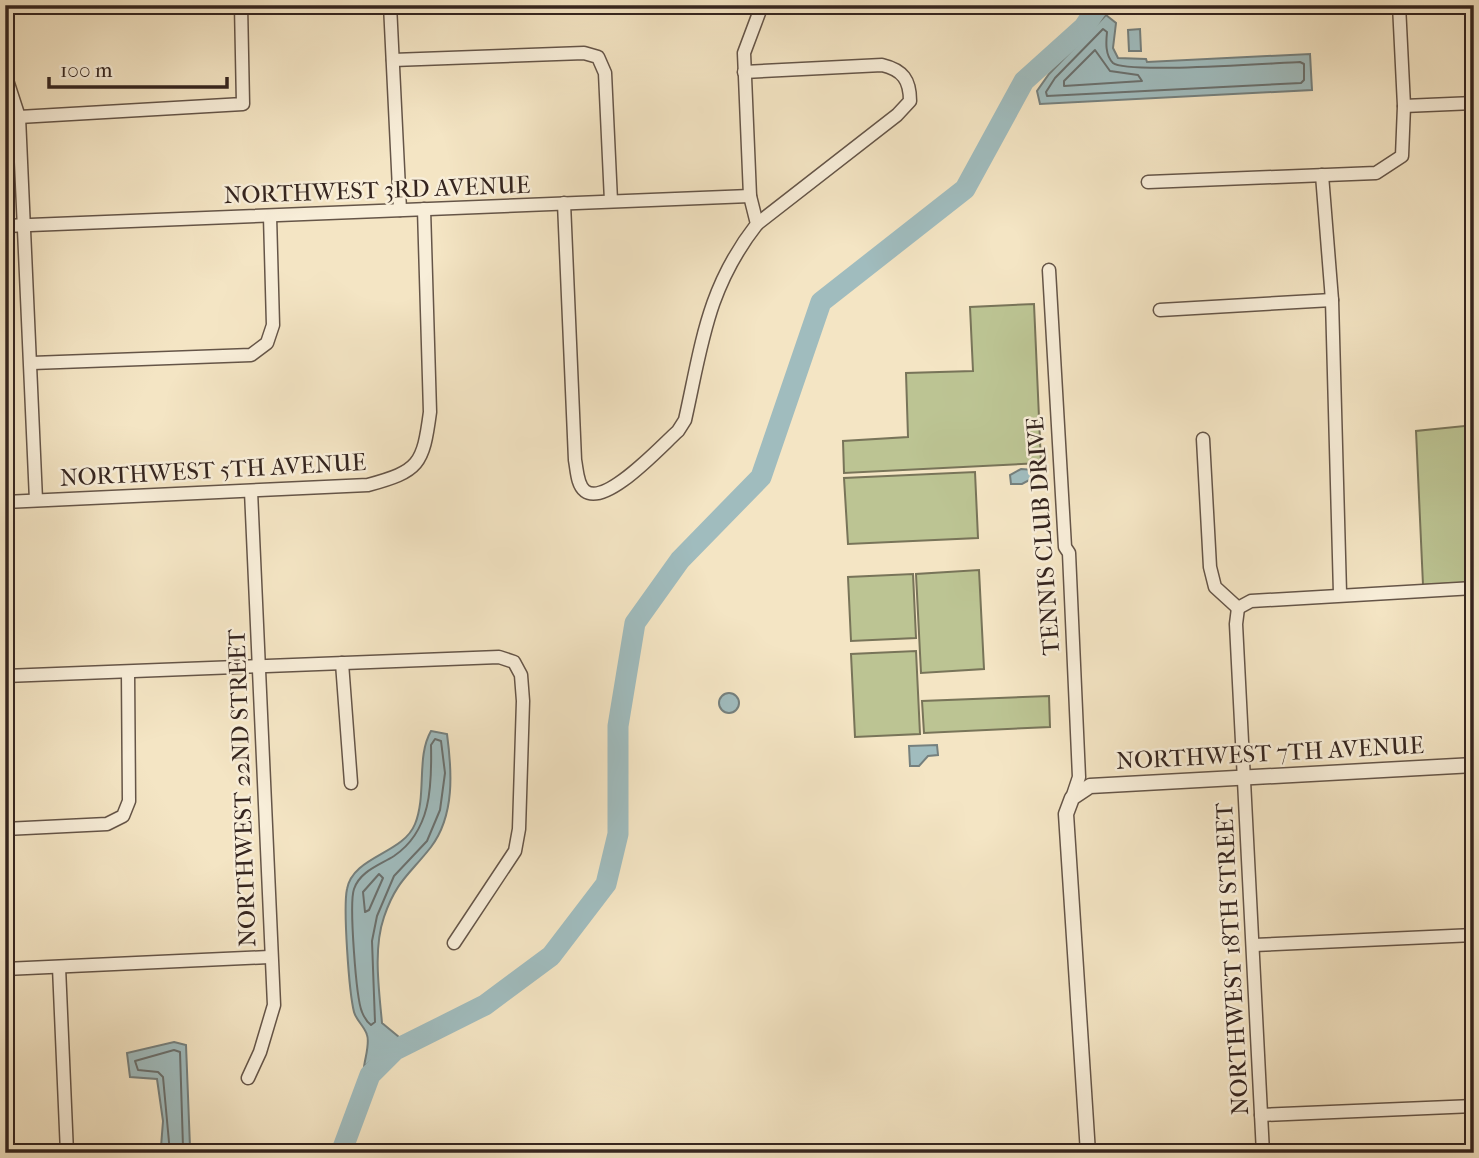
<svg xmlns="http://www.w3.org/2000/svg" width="1479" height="1158" viewBox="0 0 1479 1158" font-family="'IM FELL French Canon',serif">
<rect width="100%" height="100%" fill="#f4e5c4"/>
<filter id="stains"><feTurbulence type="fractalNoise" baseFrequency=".00286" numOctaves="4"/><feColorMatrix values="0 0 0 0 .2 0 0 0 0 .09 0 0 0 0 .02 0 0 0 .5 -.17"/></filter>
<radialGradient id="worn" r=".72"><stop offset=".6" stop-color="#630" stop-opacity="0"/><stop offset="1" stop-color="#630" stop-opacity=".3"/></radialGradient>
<!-- green -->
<g fill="#bcc493" stroke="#787459" stroke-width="2">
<polygon points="1034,304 1041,463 844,473 843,441 908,437 906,373 973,371 970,307"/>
<polygon points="1474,425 1474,582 1423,585 1416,431"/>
<polygon points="975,472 978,538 848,544 844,478"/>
<polygon points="979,570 984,669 921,673 916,574"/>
<polygon points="913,574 916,638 851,641 848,577"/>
<polygon points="916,651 920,734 855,737 851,654"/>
<polygon points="1049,696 1050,727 924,733 922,701"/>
</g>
<!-- water -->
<g fill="#a0bcbe" stroke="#75807e" stroke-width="2">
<polygon points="1106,15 1116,23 1113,48 1118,58 1146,59 1147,62 1310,54 1312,90 1040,104 1037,91 1049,74"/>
<polygon points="1140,29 1141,51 1129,51 1128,30"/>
<polygon points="1021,469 1034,470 1035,477 1022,484 1011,484 1010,475"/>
<circle cx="729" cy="703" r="10"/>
<path d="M431,731L447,734C452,771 455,815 431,847C410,874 396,881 384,917C373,949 379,989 382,1023L399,1037L364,1067C365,1058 370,1043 367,1035C365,1027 356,1020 354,1012C349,992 343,908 347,889C353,856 403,854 415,824C427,794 416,757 431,731Z"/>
<polygon points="937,745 938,755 928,756 919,766 910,766 909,746"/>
<polygon points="174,1042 186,1045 190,1147 196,1153 165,1153 161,1147 163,1121 157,1079 130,1077 127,1053"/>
</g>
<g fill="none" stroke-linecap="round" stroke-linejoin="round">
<!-- shore -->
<g stroke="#6a706e" stroke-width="2">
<path d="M1103,29L1107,32C1106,42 1105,55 1113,63C1126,74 1273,63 1300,62L1304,64V80L1301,83L1047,96L1046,92L1055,78Z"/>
<polygon points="1095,50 1110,71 1138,75 1142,81 1064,86 1064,81"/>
<path d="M435,739L441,741L445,773L440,810L427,841L394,876L377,916L372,941L375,1022L371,1025C367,1022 364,1017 362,1012C356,998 349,903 354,889C360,871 380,865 394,856C431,831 432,787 431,745Z"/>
<polygon points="379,874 383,878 369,910 365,912 363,892"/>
<polyline points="170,1153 163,1077 158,1072 138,1070 135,1061 174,1050 180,1052 183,1147 186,1153"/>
</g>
<!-- river -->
<polyline stroke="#a0bcbe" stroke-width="21" points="341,1153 370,1075 395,1050 485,1005 551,956 606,884 618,834 618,726 635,623 680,560 761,477 821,302 965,189 1024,81 1084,27 1099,5"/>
<defs>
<g id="minor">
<polyline points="390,5 400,210"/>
<polyline points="393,60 584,53 598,57 605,73 611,201"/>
<path d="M744,72L882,65C903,70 910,80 910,101L897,115L757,224"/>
<polyline points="5,74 19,117 36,500"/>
<polyline points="1404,106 1474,103"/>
<polyline points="19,117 243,104 241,5"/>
<polyline points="1322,175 1332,300 1340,593"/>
<polyline points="1148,182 1376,173 1402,156 1404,106 1399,5"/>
<path d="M564,203L575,460C577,470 577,485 585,491C606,507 661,446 678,431L685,420C702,344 707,288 757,224L750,196L744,53L762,5"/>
<polyline points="5,226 750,196"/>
<polyline points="1049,270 1065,547 1069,553 1079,777 1072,798"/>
<polyline points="1160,310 1332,300"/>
<polyline points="32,363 251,355 267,343 273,325 270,216"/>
<polyline points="1203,439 1210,567 1215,587 1238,608"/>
<path d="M5,502L368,485C419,471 423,465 430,412L424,209"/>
<polyline points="1238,608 1236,624 1263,1153"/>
<polyline points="1238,608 1251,601 1474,588"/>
<polyline points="342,663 351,783"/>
<polyline points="5,676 499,657 514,662 521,675 523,701 519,829 515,851 454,943"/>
<polyline points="5,829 107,824 123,816 129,801 128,672"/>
<polyline points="1254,945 1474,935"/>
<polyline points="59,967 67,1153"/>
<polyline points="5,969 269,957"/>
<polyline points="248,1078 260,1052 274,1005 251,491"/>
<polyline points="1261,1115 1474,1106"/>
</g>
<polyline id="tertiary" points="1088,1153 1066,814 1072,798 1090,786 1474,765"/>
</defs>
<!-- minor casing -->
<use href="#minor" stroke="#655548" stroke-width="15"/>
<!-- tertiary casing -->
<use href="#tertiary" stroke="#655548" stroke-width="17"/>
<!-- minor -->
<use href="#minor" stroke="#f8eed9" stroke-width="12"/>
<!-- tertiary -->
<use href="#tertiary" stroke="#f8eed9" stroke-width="14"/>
</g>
<g text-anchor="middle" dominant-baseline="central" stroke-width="5" stroke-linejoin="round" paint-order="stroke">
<!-- street labels -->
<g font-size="24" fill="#35251f" stroke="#f8eed9">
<text transform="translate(377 190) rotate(-2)">NORTHWEST 3RD AVENUE</text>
<text transform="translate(213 470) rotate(-3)">NORTHWEST 5TH AVENUE</text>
<text transform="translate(1043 536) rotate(-94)">TENNIS CLUB DRIVE</text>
<text transform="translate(1270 753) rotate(-3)">NORTHWEST 7TH AVENUE</text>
<text transform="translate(242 788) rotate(-92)">NORTHWEST 22ND STREET</text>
<text transform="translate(1232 959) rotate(-93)">NORTHWEST 18TH STREET</text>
</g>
</g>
<!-- margin -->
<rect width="1479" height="1158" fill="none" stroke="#f4e5c4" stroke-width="28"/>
<rect x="7" y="7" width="1465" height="1144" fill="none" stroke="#35251f" stroke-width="3.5"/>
<rect x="14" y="14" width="1451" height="1130" fill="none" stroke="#35251f" stroke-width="2"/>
<!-- scale -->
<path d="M49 77v10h178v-10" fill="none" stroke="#35251f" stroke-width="3.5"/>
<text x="60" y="77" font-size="21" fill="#35251f" stroke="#f8eed9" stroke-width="5" paint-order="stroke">100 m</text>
<rect width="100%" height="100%" filter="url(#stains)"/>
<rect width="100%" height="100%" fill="url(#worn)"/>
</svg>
